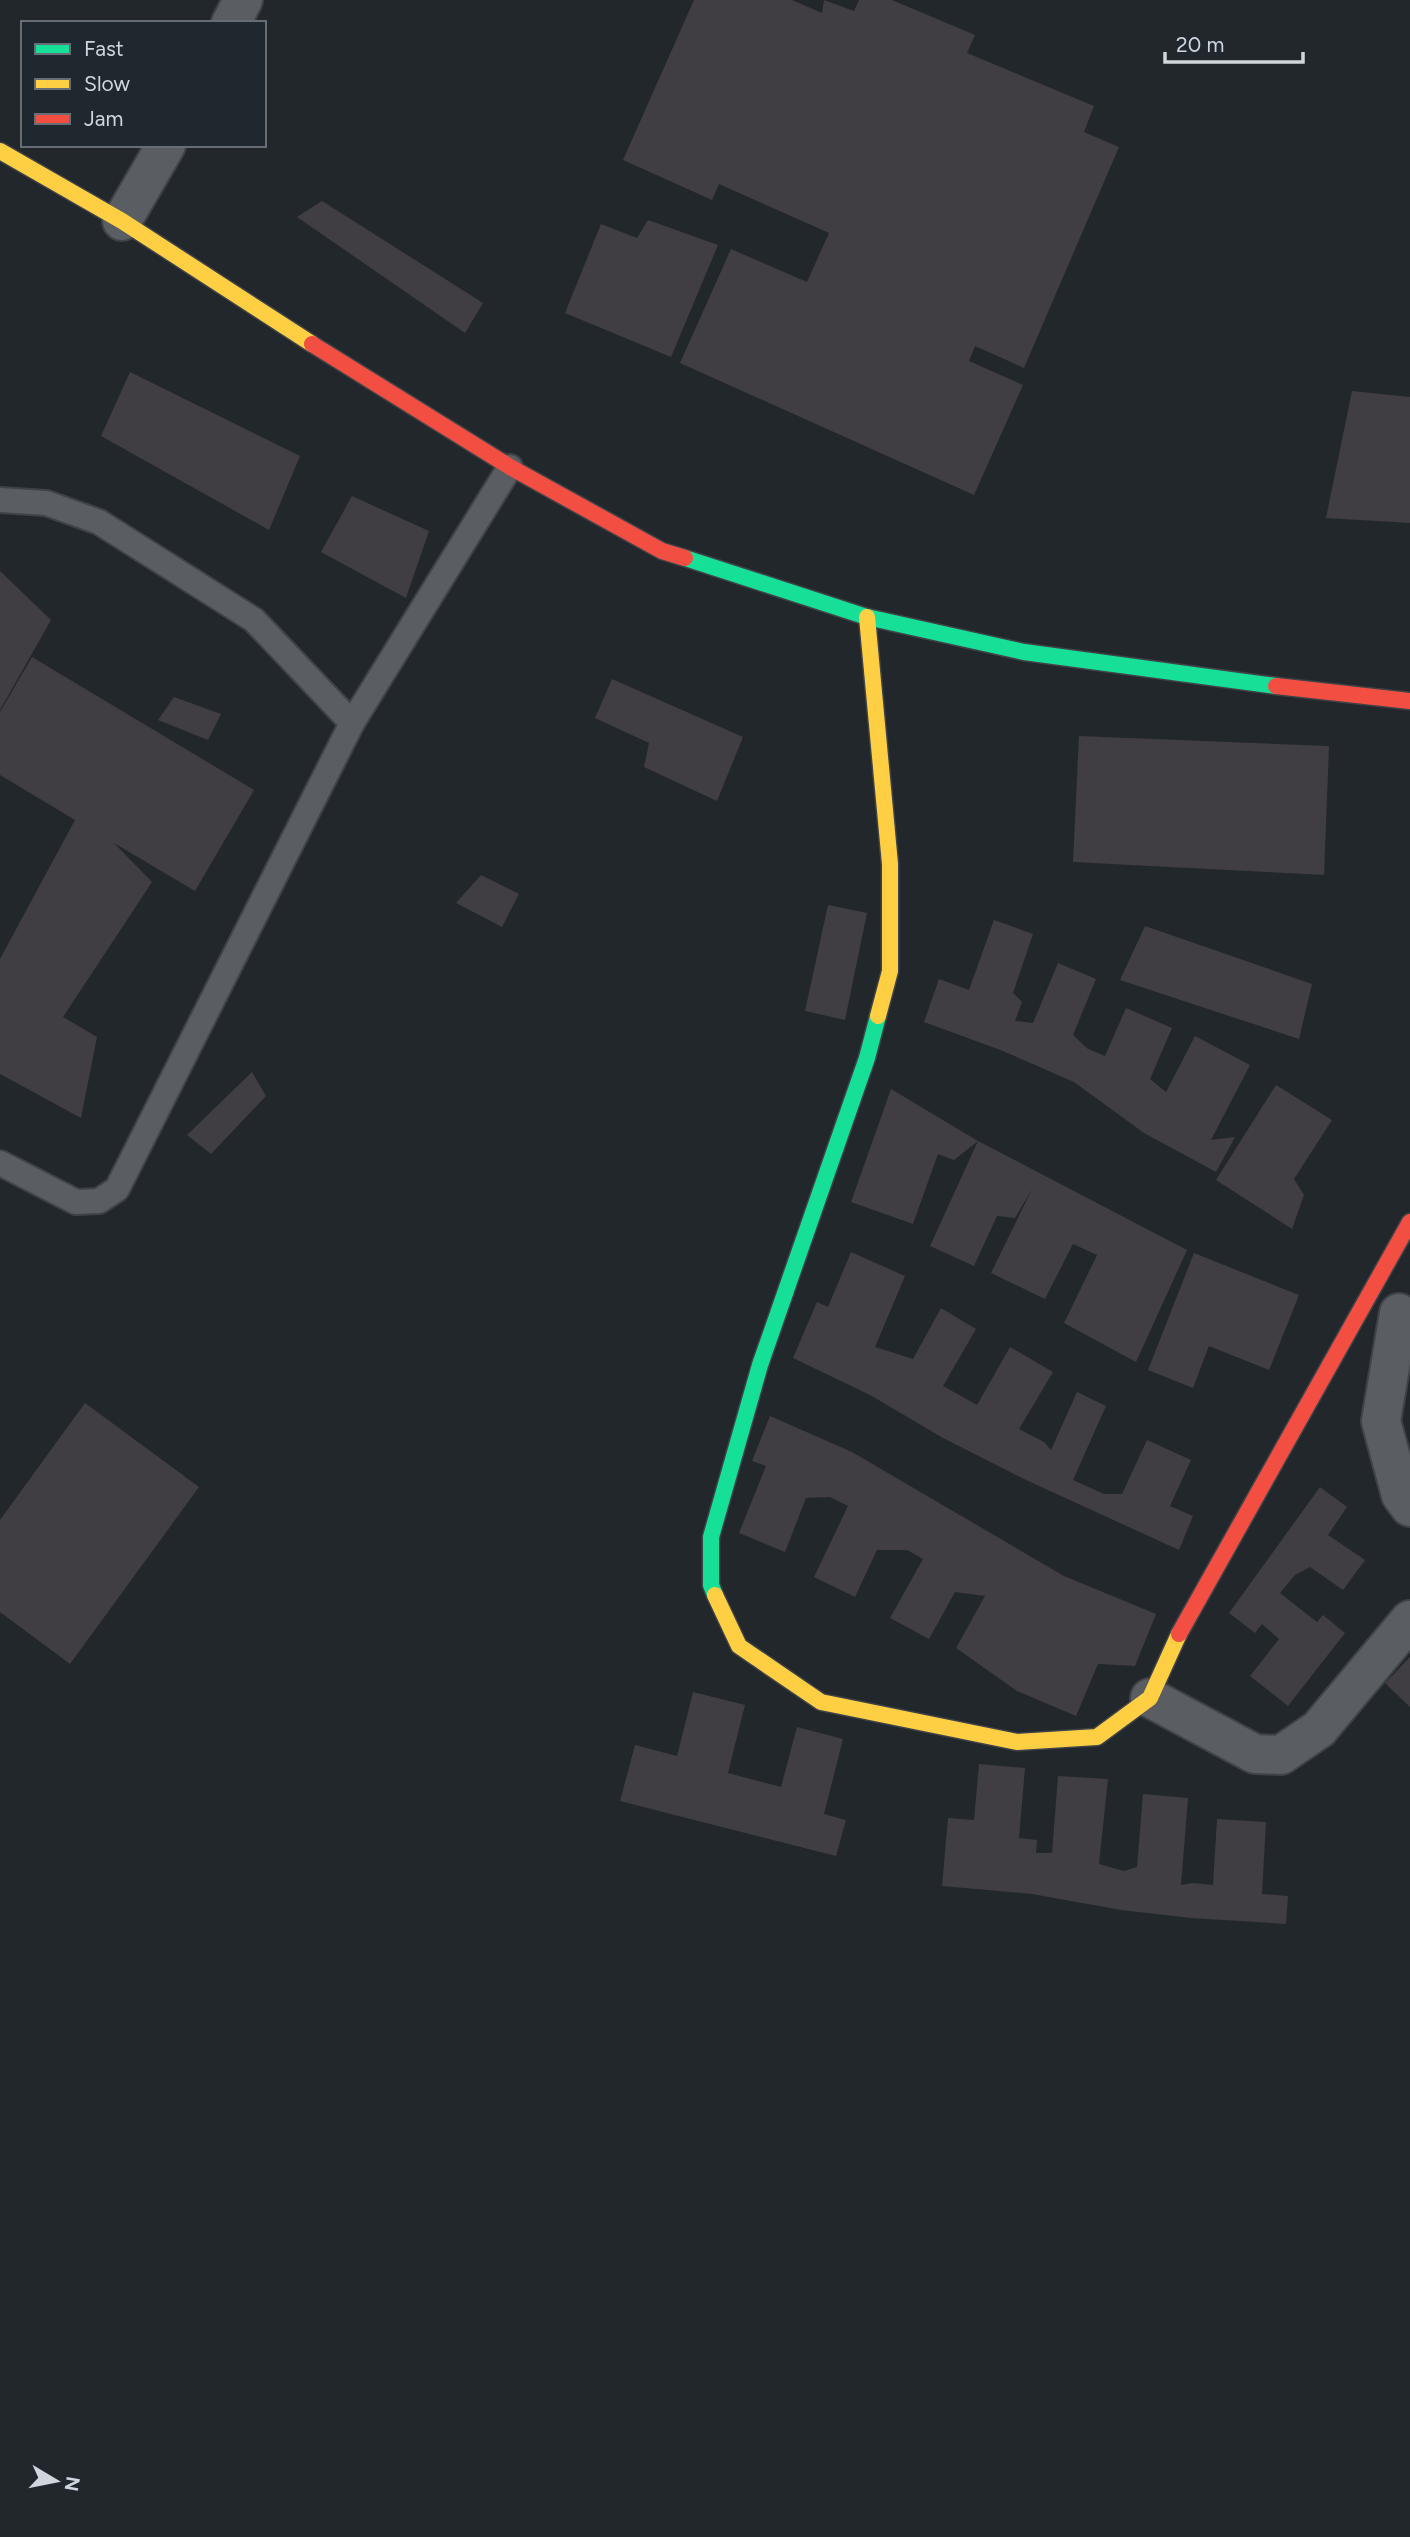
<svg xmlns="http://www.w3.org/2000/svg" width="1410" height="2537" viewBox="0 0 1410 2537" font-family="Figtree,sans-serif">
<rect width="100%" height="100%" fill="#22272c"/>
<!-- building -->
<g fill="#403d43">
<polygon points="694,0 792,0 822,13 824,0 854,11 859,0 892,0 975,35 967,53 1094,106 1084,132 1119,147 1024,368 975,346 969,361 1023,385 974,495 680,363 731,249 807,282 829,233 719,184 712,200 623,160"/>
<polygon points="322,201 483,303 465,333 297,217"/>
<polygon points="648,220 718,245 671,357 565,313 601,224 637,238"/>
<polygon points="130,372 300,456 269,530 101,436"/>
<polygon points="1352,391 1410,397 1410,523 1326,518"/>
<polygon points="352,496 429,531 406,598 321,552"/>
<polygon points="0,571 51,620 0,710"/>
<polygon points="32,657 254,790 195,891 114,843 152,882 63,1017 97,1037 81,1118 0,1074 0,959 75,820 0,775 0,712"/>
<polygon points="612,679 743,737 717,801 644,767 649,743 595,718"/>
<polygon points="174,697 221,714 208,740 158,720"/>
<polygon points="1079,736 1329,746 1324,875 1073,862"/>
<polygon points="481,875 519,894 502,927 456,903"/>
<polygon points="828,905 867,913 845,1020 805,1011"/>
<polygon points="994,920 1033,934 1013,993 1022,1002 1015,1021 1033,1023 1058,963 1096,979 1073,1035 1088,1049 1105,1056 1126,1008 1172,1028 1150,1079 1166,1092 1195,1036 1250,1065 1211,1140 1235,1137 1216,1172 1144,1133 1074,1082 1003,1051 924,1022 939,979 969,990"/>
<polygon points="1145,926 1312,984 1299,1039 1120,980"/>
<polygon points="252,1072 266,1096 211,1154 187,1135"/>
<polygon points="1276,1085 1332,1120 1294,1179 1304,1195 1292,1229 1216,1180"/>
<polygon points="891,1089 978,1141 1187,1250 1136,1362 1064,1323 1097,1255 1073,1244 1045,1299 991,1273 1032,1189 1015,1218 997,1216 974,1266 930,1246 978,1141 954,1160 938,1154 913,1224 851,1202"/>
<polygon points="851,1252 905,1276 875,1347 913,1359 941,1308 976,1329 943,1386 977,1405 1010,1347 1053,1372 1019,1429 1044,1442 1051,1450 1077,1392 1106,1406 1073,1480 1104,1494 1122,1494 1147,1440 1191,1460 1170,1506 1193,1516 1179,1550 1026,1480 943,1438 870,1395 793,1358 817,1302 828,1307"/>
<polygon points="1194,1253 1299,1295 1269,1370 1209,1346 1193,1388 1148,1370"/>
<polygon points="85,1403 199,1487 70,1664 0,1612 0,1520"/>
<polygon points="770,1416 852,1452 1064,1576 1156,1614 1135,1666 1098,1664 1076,1716 1017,1691 956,1648 985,1596 955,1592 929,1639 890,1618 923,1559 907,1550 877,1550 855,1597 814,1577 848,1506 830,1497 806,1498 785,1552 739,1533 766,1466 752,1461"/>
<polygon points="1320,1487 1347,1507 1328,1535 1365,1560 1343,1590 1310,1567 1295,1575 1280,1593 1317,1622 1323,1615 1345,1633 1288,1706 1250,1676 1279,1639 1262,1624 1255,1633 1229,1613"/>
<polygon points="1410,1657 1410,1707 1385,1683"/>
<polygon points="693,1692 745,1705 728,1773 781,1787 797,1727 843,1739 824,1814 846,1820 836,1856 620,1801 635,1745 677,1756"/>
<polygon points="979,1764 1025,1768 1019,1838 1037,1840 1036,1853 1052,1853 1058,1776 1108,1779 1099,1864 1124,1871 1137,1867 1143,1794 1188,1798 1181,1885 1193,1883 1213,1885 1217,1819 1266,1822 1262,1894 1288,1896 1286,1924 1191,1918 1121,1910 1032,1894 942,1886 948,1818 974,1820"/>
</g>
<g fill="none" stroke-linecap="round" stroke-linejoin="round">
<defs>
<g id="lane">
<polyline points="0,500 46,503 99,522 254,620 352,723"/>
<polyline points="0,1163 76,1202 99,1201 117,1189 352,723 510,467"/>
</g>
<g id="street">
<polyline points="231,23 243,0"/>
<polyline points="122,221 166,145"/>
<polyline points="1399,1313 1381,1421 1401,1495 1410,1507"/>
<polyline points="1150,1698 1255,1754 1281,1755 1319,1729 1410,1620"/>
</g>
<g id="fast">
<polyline points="685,558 867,617 1024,652 1276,686"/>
<polyline points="715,1595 711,1585 711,1537 760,1365 867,1058 878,1016"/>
</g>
<g id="slow">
<polyline points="0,151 122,221 312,344"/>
<polyline points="867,617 890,864 890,971 878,1016"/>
<polyline points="715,1595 739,1646 821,1702 1017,1742 1097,1737 1150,1698 1179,1634"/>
</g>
<g id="jam">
<polyline points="312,344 510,467 662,551 685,558"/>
<polyline points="1276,686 1410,701"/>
<polyline points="1179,1634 1410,1222"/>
</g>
</defs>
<!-- lane casing -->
<use href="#lane" stroke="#3f4348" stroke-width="28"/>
<!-- street casing -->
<use href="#street" stroke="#3f4348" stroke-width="42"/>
<!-- fast casing -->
<use href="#fast" stroke="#3f4348" stroke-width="19"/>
<!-- slow casing -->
<use href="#slow" stroke="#3f4348" stroke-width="19"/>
<!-- jam casing -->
<use href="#jam" stroke="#3f4348" stroke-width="19"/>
<!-- lane -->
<use href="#lane" stroke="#5a5d61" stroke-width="24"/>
<!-- street -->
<use href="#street" stroke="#5a5d61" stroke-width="38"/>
<!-- fast -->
<use href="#fast" stroke="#16e098" stroke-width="16"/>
<!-- slow -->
<use href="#slow" stroke="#ffcf43" stroke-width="16"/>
<!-- jam -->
<use href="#jam" stroke="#f24e42" stroke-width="16"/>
</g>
<!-- legend -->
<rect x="21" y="21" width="245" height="126" fill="#1f272f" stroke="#666d74" stroke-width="2"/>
<rect x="35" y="44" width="35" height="10" fill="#16e098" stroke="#666d74" stroke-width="2"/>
<text x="84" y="56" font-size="21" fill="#d0d6dc">Fast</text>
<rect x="35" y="79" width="35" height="10" fill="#ffcf43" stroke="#666d74" stroke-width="2"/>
<text x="84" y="91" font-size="21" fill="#d0d6dc">Slow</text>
<rect x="35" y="114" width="35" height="10" fill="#f24e42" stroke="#666d74" stroke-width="2"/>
<text x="84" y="126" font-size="21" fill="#d0d6dc">Jam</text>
<!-- north arrow -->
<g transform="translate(56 2481) rotate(100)" stroke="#1f272f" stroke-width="5" paint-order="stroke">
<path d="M0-5L12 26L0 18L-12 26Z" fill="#d0d6dc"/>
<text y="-10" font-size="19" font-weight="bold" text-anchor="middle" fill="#d0d6dc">N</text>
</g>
<!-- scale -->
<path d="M1165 52v10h138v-10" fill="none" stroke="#d0d6dc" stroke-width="3.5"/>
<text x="1176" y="52" font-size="21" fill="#d0d6dc" stroke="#1f272f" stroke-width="5" paint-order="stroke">20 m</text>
</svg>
